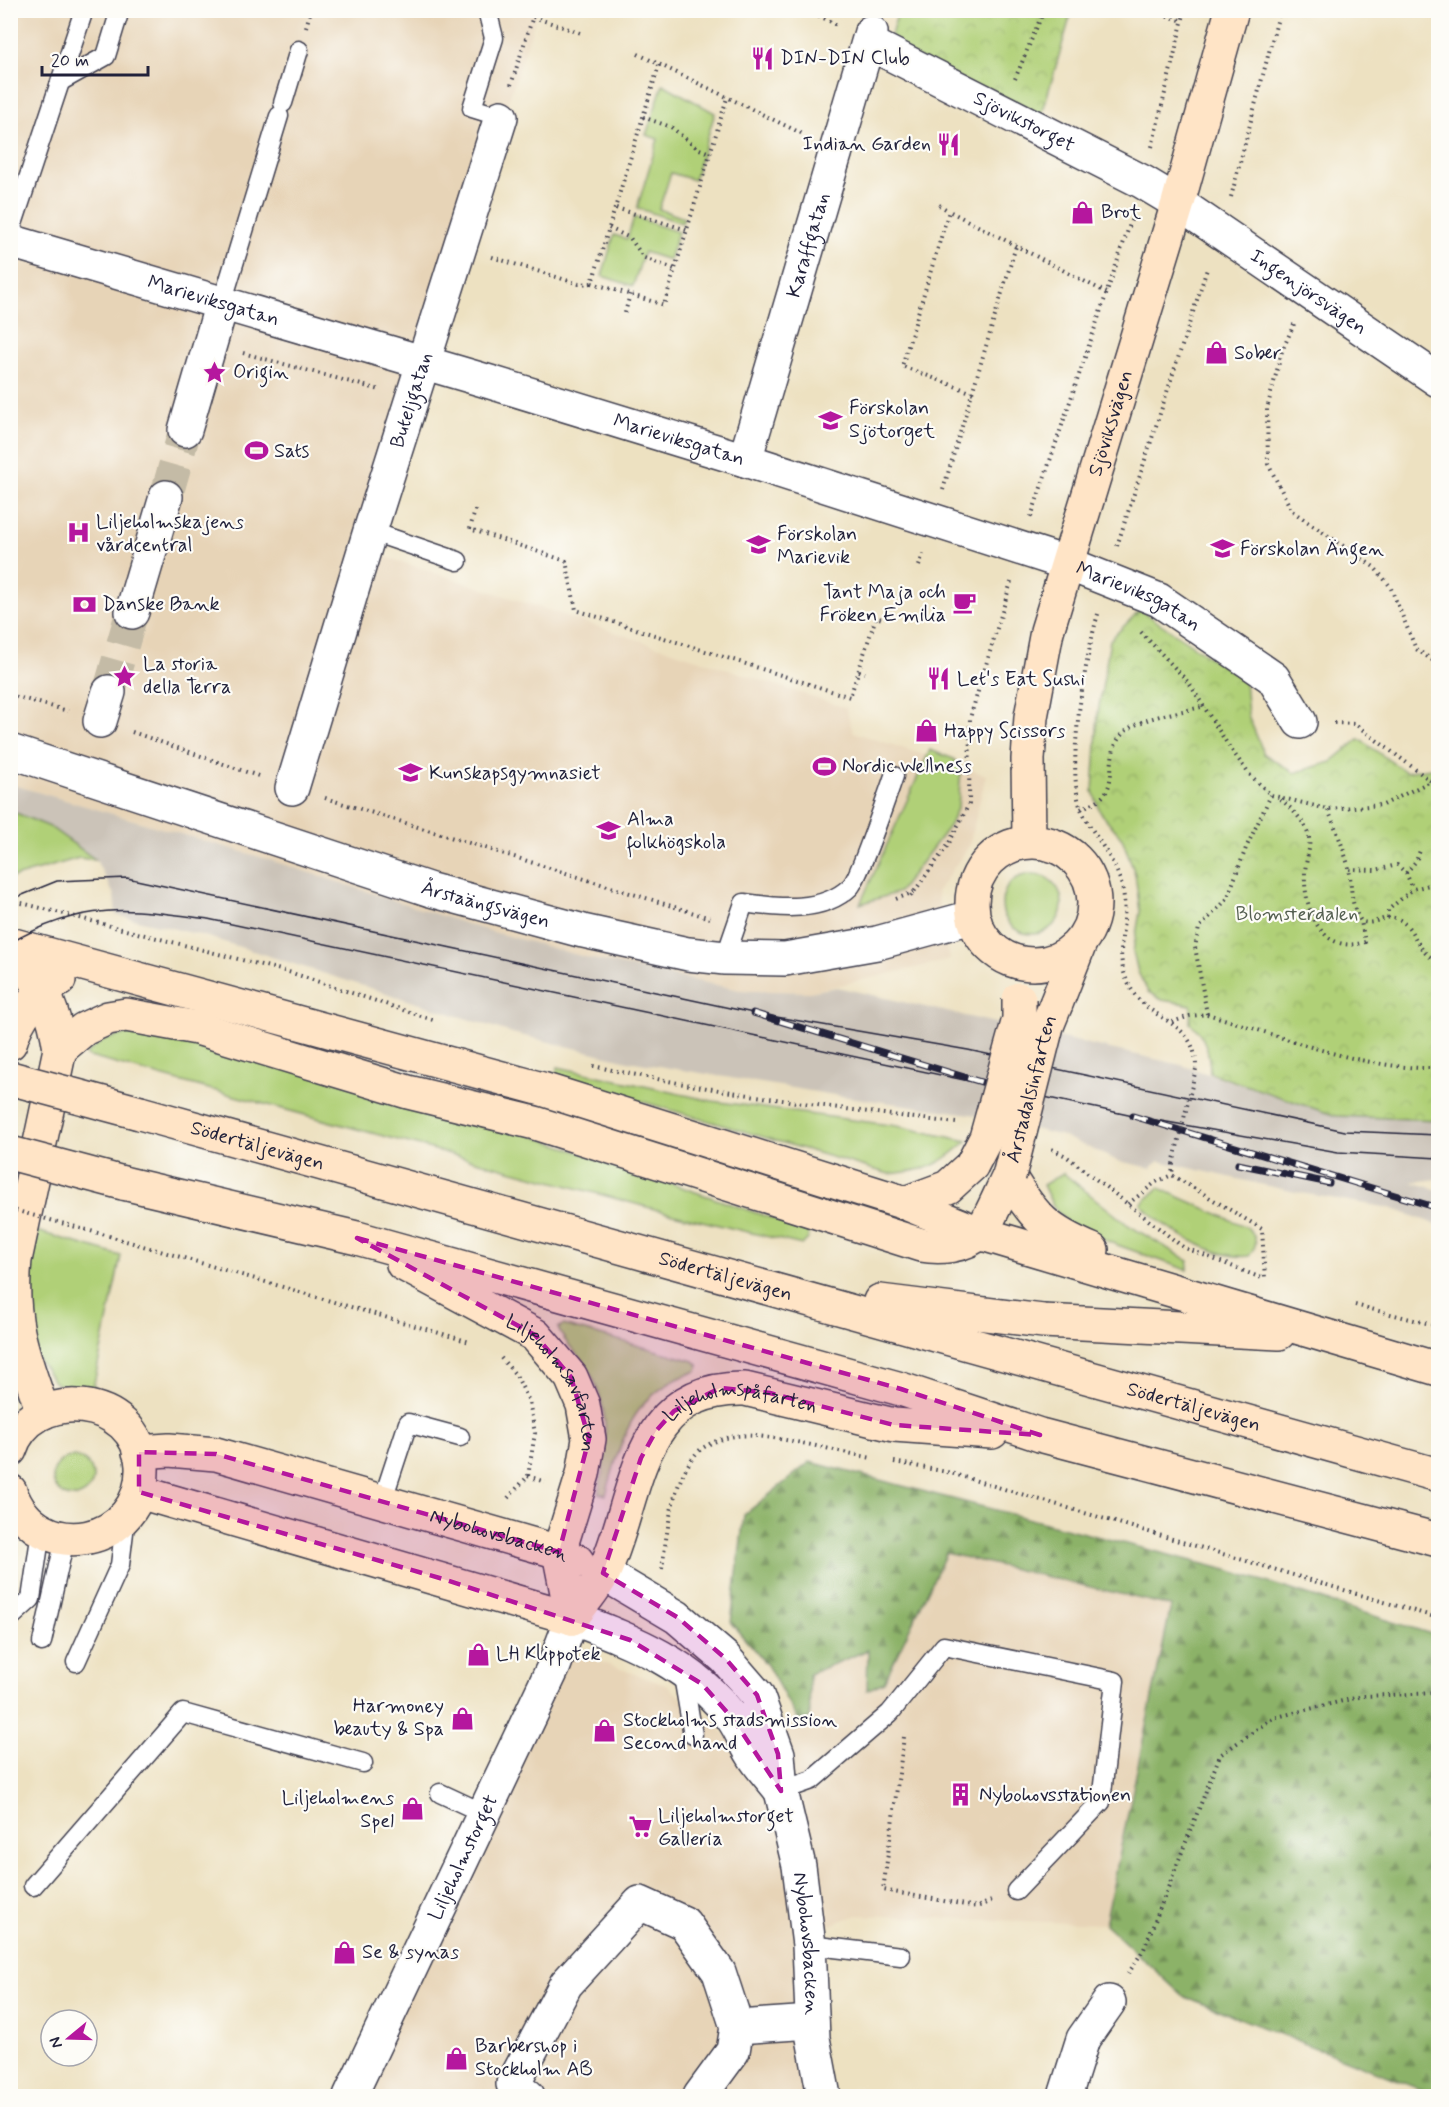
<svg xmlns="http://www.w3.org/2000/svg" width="1449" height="2107" viewBox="0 0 1449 2107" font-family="Mynerve,sans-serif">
<defs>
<pattern id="forest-firs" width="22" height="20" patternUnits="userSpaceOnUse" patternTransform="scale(1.5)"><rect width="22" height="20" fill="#8cb268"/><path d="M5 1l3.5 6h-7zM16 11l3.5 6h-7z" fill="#729057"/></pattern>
<pattern id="park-crowns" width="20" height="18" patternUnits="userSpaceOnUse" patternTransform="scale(1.5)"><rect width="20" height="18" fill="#b0d077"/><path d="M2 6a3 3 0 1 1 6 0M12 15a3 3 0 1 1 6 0" fill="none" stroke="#97b268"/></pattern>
</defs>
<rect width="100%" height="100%" fill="#fdfcf7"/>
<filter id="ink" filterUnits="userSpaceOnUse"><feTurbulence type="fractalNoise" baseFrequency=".0167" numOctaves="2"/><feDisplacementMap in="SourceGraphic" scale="12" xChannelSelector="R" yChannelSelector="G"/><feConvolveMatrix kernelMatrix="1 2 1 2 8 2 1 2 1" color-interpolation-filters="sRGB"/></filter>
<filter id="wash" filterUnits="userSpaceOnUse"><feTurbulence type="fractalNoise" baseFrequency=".008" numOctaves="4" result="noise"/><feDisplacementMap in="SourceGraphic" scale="24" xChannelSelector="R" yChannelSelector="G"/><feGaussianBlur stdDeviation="1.35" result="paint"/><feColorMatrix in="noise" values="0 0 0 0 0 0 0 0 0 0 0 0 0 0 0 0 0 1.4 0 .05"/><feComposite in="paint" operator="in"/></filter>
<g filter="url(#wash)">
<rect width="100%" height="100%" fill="#ede1c1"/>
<!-- built -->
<g fill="#e7d4b7">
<polygon points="10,11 538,11 433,331 368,551 846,708 853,732 986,775 969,846 937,892 950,960 809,992 740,990 592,959 479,928 270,860 11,784"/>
<polygon points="946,1553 1172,1606 1105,1924 857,1915 794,1938 808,2096 344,2096 561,1648 666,1685 739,1745 810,1718 809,1674 869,1650 868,1689 884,1682"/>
</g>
<!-- railway -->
<polygon fill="#cbc3b8" points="10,784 270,860 479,928 592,959 740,990 809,992 837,987 1181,1065 1336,1116 1438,1120 1438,1179 1412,1182 1438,1190 1438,1225 1390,1208 1295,1192 1159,1161 1151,1168 1118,1161 1063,1136 970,1114 834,1095 628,1061 512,1033 205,936 116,915 114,895 96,860 50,827 11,811"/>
<!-- green -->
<g fill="#b0d077" stroke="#697959" stroke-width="1.5">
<polygon points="663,84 715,113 694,180 671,173 659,209 684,218 682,223 637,208 658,139 646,135"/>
<polygon points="634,217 678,232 669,260 644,252 633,286 602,276 614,235 627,239"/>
<polygon points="930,750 954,759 961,770 958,806 950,825 899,892 860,904"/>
<polygon points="11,811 50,827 96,860 79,858 11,878"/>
<circle cx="1032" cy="904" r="30"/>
<polygon points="129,1033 215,1048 527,1134 809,1231 808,1239 802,1245 673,1214 86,1056 87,1053 104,1040"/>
<path d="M558,1067L712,1101L897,1126L967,1141C938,1167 928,1170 889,1174L555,1076Z"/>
<polygon points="1063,1173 1128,1225 1189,1261 1187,1270 1112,1243 1068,1224 1053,1206 1043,1185"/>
<path d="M1159,1188L1247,1227C1257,1238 1259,1244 1249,1256C1217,1260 1162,1228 1141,1204Z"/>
<polygon points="33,1230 121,1256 91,1398 55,1383 29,1347 24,1299"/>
<path d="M563,1325L694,1361L699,1366L697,1371C631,1393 623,1435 606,1495L598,1493C608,1450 611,1405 586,1366C578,1353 563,1342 558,1328Z"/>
<circle cx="73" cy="1477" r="20"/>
</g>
<!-- forest -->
<polygon fill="url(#forest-firs)" stroke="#576a52" stroke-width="1.5" points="810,1462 1231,1571 1438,1636 1438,2096 1183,1996 1105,1924 1171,1606 946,1553 884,1682 867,1690 868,1650 809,1674 810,1718 799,1722 767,1665 731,1623 744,1515"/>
<!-- park -->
<g fill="url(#park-crowns)" stroke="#697959" stroke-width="1.5">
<polygon points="898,11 1072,11 1040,121 889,42"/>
<path d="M1140,610L1245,681L1248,715L1264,754L1294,773L1331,762L1359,739L1406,772L1438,767V1120L1336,1116L1210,1073C1210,1054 1206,1036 1190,1023L1191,1005L1162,1000L1148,992L1138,972L1133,952L1140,912L1135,874L1122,838L1100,812L1093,791L1098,713L1110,640Z"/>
</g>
</g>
<g filter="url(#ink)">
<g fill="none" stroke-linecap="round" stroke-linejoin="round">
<!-- street-tunnel -->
<g stroke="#c4bba6" stroke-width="33" stroke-dasharray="33 16" stroke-linecap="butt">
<polyline points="166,497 185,430"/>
<polyline points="109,692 132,612"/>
</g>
<defs>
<g id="lane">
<polyline points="487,10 494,38 472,108 501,117"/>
<polyline points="63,80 106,56 120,10"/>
<polyline points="283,103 299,50"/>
<polyline points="10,233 84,10"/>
<polyline points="222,303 279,116"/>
<polyline points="370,531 458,561"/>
<path d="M725,958L744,903C778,908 823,913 850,887C859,879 888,793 894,776"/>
<polyline points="382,1502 408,1423 460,1437"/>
<polyline points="10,1618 31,1599 41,1531"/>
<polyline points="42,1642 65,1539"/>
<polyline points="76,1662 120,1565 126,1516"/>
<polyline points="682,1670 693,1735"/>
<polyline points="781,1791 812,1780 890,1713 944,1646 1115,1681 1101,1802 1016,1891"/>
<polyline points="440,1793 483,1813"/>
<polyline points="33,1886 183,1713 363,1763"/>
<polyline points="809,1945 901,1956"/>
</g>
<g id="street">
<path id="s1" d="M869,43L1143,182L1178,203L1438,380"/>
<path id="s2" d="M10,241L490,382L745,460L1066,563L1159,600L1273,678L1300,722"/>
<polyline points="185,430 222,303"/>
<path id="s3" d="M745,460L871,32"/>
<polyline points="132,612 166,497"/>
<polyline points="100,721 109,692"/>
<path id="s4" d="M10,751L431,890L583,931L688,954L725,958L785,959L877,943L972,917"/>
<path id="s5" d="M292,788L370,531L501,117"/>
<path id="s6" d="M603,1573L677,1617L725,1658L757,1695L778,1754L781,1791L799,1866L809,1945L813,2038L824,2096"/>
<polyline points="737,2027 812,2022"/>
<path id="s7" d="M350,2096L554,1666L572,1618C632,1641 693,1664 733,1719C741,1730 745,1743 753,1755C761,1768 772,1779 781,1791"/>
<polyline points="528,2096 513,2084 566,1984 640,1903 684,1923 719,1972 737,2027 733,2051 700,2096"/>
<polyline points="1065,2096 1083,2039 1109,2002"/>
</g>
<g id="secondary">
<path id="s8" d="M1029,841L1028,759L1031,717L1047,631L1178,203L1232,10"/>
<circle cx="1033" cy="903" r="61"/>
<polyline points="10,944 542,1089 905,1203 979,1233 1438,1369"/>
<path d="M10,946C40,986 52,998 60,1049L15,1260C9,1322 23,1355 43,1412"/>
<polyline points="1056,1004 1080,943"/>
<path d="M10,1043C17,1017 37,992 59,980"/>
<path d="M60,1049L84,1029L108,1018L126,1015L197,1028L408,1092L535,1123L921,1245C939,1248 964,1247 979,1233C987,1226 1003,1187 1009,1176"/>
<path id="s9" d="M140,1113L1438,1475"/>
<path d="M1009,1176C1034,1218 1047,1231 1092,1250"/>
<polyline points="123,1183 357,1238 901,1389 1040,1435 1438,1540"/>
<polyline points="905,1203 948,1187 972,1165"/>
<path id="s10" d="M403,1264L535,1335L571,1377L583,1405L589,1439L583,1474L559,1552L572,1618"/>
<polyline points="880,1301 1043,1321 1279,1333"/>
<path d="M10,1450C31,1383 139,1395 142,1466C145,1546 37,1568 10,1491"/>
<path id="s11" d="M139,1452L169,1450L216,1454L559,1552L577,1561"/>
<polyline points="139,1492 572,1618"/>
<path id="s12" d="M572,1618C582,1603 596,1588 604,1572C639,1497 634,1386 745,1389L894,1425L992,1432"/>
</g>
</defs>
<!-- lane casing -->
<use href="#lane" stroke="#403f4f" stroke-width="21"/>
<!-- street casing -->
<use href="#street" stroke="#403f4f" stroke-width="36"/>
<!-- secondary casing -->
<use href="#secondary" stroke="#403f4f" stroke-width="36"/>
<!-- path -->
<g stroke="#403f4f" stroke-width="4" stroke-dasharray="1.5 4.5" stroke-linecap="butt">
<polyline points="808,10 837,25"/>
<polyline points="1150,10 1183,21"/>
<polyline points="533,17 581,33"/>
<polyline points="306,27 311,10"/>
<polyline points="638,54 805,135"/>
<polyline points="659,65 592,283 664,305 727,98"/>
<polyline points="1015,79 1044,10"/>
<polyline points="511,85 535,10"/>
<polyline points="643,117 671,127 697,148 710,153"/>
<polyline points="1152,147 1185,10"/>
<polyline points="1231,197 1280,10"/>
<polyline points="939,205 949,211"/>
<polyline points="616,208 687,230"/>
<polyline points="609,228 630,238 644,258 674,269"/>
<polyline points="492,257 579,284 592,283"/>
<polyline points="625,313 630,294"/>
<polyline points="1294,324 1282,351 1267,409 1268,464 1292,511 1374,567 1390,586 1416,649 1438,664"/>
<polyline points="243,353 380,390"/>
<polyline points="973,393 902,366 949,211 1107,293"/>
<polyline points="943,490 1016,246"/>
<polyline points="475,510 470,529 566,561 576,610 850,697 876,617 882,619"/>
<polyline points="1031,517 1133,215"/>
<polyline points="1117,546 1207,269"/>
<polyline points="919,566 923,554"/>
<path d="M1098,614C1086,655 1064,773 1082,811C1095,839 1117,860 1123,891C1130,930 1109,953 1133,992C1152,1022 1197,1021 1196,1069"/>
<polyline points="1141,632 1189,683 1228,745 1249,774 1271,795 1327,809 1383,805 1431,781 1438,780"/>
<polyline points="859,671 865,673"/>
<polyline points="10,695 68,711"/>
<polyline points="1334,723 1355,724 1431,781"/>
<polyline points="132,732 261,777"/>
<polyline points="325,798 710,918"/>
<path d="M1281,799C1290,808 1302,818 1307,831C1313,845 1306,857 1305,872C1303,908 1321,956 1365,942L1361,921"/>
<path d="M1081,809C1088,805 1098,802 1104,795C1118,777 1103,750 1126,731C1146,715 1180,713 1205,706"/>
<path d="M1328,810C1336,829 1344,849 1349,869C1352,886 1350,906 1361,921C1374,927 1385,913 1398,919C1417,928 1416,955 1438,960"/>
<polyline points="1349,869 1376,870 1397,865 1406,873 1413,889"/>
<polyline points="1406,873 1416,861 1421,848"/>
<polyline points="911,896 948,845 969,804 970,718 1011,582"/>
<polyline points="896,899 914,892"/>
<polyline points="10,900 292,973 436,1021"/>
<polyline points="1388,918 1388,910 1413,889 1438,883"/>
<polyline points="1207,1014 1195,947 1199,928 1227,899 1246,848 1271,795"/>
<path d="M1172,1022L1190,1016L1207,1014C1284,1036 1358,1070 1438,1068"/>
<path d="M593,1066C713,1092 833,1108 956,1123"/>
<polyline points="1052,1149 1066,1156 1183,1247 1264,1279"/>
<polyline points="1173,1164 1172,1175 1262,1229 1265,1279"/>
<polyline points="1128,1204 1156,1182 1172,1175"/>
<polyline points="109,1236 470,1342"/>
<polyline points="1355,1305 1438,1326"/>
<polyline points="501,1358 516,1375 529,1401 535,1433 528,1476 506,1500"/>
<polyline points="894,1462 947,1472 1438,1618"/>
<polyline points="528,1476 545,1482"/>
<path d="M662,1569C667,1533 671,1485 695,1455C704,1444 722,1438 736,1436C766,1432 839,1452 872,1458"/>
<polyline points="904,1737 883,1890 977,1907 991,1901"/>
<polyline points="1128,1974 1144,1949 1220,1755 1273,1718 1363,1696 1438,1693"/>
<polyline points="144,2096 147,2092"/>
</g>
<!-- lane -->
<use href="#lane" stroke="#fff" stroke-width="18"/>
<!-- street -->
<use href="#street" stroke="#fff" stroke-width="33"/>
<!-- secondary -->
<use href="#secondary" stroke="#ffe4c6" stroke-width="33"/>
<!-- tram -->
<g stroke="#22223b" stroke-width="1.5">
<polyline points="10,900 57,881 127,878 753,1013 968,1050 1345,1131 1438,1135"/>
<path d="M10,943C82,901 130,908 208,919L1133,1116L1338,1152L1438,1158"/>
</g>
<defs>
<g id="rail">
<polyline points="753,1013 991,1085"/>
<polyline points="1133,1116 1438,1208"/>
<polyline points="1238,1164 1329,1183"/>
</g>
</defs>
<!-- rail casing -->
<use href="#rail" stroke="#22223b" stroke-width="7"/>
<!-- rail -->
<use href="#rail" stroke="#fdfcf7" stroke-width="4.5" stroke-dasharray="14" stroke-linecap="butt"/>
<defs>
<g id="secondary-bridge">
<polyline points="10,1078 140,1113"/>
<polyline points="10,1153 123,1183"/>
<polyline points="972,1165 986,1138 1019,1019 1019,999"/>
<path id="s13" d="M1009,1176L1047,1026L1056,1004"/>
</g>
</defs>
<!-- secondary-bridge casing -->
<use href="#secondary-bridge" stroke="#403f4f" stroke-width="36" stroke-linecap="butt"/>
<!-- path-bridge -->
<g stroke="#403f4f" stroke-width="4" stroke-dasharray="1.5 4.5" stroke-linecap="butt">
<polyline points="1173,1164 1196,1069"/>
<polyline points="10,1209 109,1236"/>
</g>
<!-- secondary-bridge -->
<use href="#secondary-bridge" stroke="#ffe4c6" stroke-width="33"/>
</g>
</g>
<!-- marked area -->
<path fill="#b5179e" fill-opacity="0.2" stroke="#b5179e" stroke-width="4.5" stroke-dasharray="12 8" stroke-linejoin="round" d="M357,1238L901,1389L1040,1435L894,1425L770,1393L720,1388L674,1411L656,1431L641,1458L603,1573L677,1617L725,1658L757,1695L778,1754L781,1791L733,1719L702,1684L630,1640L443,1579L139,1492V1452L216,1454L559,1552L589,1439L571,1377L535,1335Z"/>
<!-- icons -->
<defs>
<symbol id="restaurant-bare" viewBox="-9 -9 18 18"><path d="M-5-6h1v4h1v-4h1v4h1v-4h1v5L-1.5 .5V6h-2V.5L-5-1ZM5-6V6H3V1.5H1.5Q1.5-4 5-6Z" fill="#b5179e" stroke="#fdfcf7" stroke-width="2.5" paint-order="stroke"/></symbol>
<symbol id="shop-bare" viewBox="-9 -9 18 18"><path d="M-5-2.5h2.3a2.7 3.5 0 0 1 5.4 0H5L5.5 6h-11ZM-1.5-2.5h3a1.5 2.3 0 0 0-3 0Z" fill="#b5179e" stroke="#fdfcf7" stroke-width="2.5" paint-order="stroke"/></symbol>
<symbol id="sight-bare" viewBox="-9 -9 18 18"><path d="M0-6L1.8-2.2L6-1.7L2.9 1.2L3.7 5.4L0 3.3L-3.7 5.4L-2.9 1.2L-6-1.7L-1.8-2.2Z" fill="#b5179e" stroke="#fdfcf7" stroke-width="2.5" paint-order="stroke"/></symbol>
<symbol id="school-bare" viewBox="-9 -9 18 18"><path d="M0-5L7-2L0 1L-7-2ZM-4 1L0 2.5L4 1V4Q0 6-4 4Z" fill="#b5179e" stroke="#fdfcf7" stroke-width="2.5" paint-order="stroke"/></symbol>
<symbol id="stadium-bare" viewBox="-9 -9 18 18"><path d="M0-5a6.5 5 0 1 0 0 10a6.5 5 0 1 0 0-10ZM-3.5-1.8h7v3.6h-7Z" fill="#b5179e" stroke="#fdfcf7" stroke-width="2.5" paint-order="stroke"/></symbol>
<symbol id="hospital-bare" viewBox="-9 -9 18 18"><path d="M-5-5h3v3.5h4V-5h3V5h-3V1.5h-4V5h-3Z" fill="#b5179e" stroke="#fdfcf7" stroke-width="2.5" paint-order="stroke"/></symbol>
<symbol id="cafe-bare" viewBox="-9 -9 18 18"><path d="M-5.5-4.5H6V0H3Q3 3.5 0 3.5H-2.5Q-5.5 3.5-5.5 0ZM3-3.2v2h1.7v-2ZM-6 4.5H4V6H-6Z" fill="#b5179e" stroke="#fdfcf7" stroke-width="2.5" paint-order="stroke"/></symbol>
<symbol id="bank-bare" viewBox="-9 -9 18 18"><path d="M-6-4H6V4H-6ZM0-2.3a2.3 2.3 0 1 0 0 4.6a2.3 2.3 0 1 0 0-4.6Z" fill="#b5179e" stroke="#fdfcf7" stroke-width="2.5" paint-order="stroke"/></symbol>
<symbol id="building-bare" viewBox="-9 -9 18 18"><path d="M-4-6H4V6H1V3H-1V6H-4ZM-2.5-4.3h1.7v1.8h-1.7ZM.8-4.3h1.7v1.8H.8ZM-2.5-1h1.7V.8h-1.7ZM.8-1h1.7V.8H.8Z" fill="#b5179e" stroke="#fdfcf7" stroke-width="2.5" paint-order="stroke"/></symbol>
<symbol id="supermarket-bare" viewBox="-9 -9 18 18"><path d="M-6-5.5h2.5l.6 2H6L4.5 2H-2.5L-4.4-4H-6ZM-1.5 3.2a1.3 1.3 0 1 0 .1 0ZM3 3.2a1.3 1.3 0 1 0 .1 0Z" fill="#b5179e" stroke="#fdfcf7" stroke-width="2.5" paint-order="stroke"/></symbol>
</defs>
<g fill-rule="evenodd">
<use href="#restaurant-bare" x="746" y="42" width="33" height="33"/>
<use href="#restaurant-bare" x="932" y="128" width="33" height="33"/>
<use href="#shop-bare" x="1066" y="196" width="33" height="33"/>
<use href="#shop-bare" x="1200" y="336" width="33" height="33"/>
<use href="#sight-bare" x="198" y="356" width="33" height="33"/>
<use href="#school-bare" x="814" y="404" width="33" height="33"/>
<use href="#stadium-bare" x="240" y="434" width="33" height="33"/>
<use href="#hospital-bare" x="62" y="516" width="33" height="33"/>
<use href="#school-bare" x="742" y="528" width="33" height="33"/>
<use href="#school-bare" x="1206" y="532" width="33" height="33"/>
<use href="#cafe-bare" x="948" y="586" width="33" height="33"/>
<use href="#bank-bare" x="68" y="588" width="33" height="33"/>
<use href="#sight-bare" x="108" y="660" width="33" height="33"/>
<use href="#restaurant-bare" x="922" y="662" width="33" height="33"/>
<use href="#shop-bare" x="910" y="714" width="33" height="33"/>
<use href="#stadium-bare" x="808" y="750" width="33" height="33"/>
<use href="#school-bare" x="394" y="756" width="33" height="33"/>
<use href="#school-bare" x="592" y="814" width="33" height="33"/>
<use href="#shop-bare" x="462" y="1638" width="33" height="33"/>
<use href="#shop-bare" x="446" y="1702" width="33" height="33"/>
<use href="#shop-bare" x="588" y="1714" width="33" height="33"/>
<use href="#building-bare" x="944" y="1778" width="33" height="33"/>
<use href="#shop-bare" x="396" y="1792" width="33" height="33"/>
<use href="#supermarket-bare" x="624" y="1810" width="33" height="33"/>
<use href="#shop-bare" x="328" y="1936" width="33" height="33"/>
<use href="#shop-bare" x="440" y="2042" width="33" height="33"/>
</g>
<g text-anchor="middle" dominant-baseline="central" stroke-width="4.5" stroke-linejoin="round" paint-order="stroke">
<!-- poi labels -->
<g font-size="20" fill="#22223b" stroke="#fdfcf7" text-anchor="start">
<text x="780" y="58">DIN-DIN Club</text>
<text x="931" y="144" text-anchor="end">Indian Garden</text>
<text x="1101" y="212">Brot</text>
<text x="1234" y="353">Sober</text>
<text x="233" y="372">Origin</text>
<text x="849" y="408">Förskolan<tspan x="849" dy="23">Sjötorget</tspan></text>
<text x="274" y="451">Sats</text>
<text x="96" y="522">Liljeholmskajens<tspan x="96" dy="23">vårdcentral</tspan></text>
<text x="777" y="534">Förskolan<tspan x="777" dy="23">Marievik</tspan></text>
<text x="1240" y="549">Förskolan Ängen</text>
<text x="946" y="592" text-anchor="end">Tant Maja och<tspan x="946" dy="23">Fröken Emilia</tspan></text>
<text x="102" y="604">Danske Bank</text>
<text x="143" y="664">La storia<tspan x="143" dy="23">della Terra</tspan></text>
<text x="957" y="679">Let's Eat Sushi</text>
<text x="944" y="731">Happy Scissors</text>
<text x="842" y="766">Nordic Wellness</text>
<text x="429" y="773">Kunskapsgymnasiet</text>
<text x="627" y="819">Alma<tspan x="627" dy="23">folkhögskola</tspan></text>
<text x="496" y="1654">LH Klippotek</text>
<text x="444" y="1706" text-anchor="end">Harmoney<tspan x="444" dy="23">beauty &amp; Spa</tspan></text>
<text x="623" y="1720">Stockholms stadsmission<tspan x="623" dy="23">Second hand</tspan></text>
<text x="979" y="1795">Nybohovsstationen</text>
<text x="394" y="1798" text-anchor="end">Liljeholmens<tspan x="394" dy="23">Spel</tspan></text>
<text x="658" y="1816">Liljeholmstorget<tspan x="658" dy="23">Galleria</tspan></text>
<text x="362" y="1952">Se &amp; synas</text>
<text x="475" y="2046">Barbershop i<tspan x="475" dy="23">Stockholm AB</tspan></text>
</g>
<!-- street labels -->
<g font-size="20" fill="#22223b" stroke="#fdfcf7">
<text stroke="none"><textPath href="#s1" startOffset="174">Sjövikstorget</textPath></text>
<text stroke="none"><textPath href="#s3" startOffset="224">Karaffgatan</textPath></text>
<text stroke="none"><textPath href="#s1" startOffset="506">Ingenjörsvägen</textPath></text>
<text stroke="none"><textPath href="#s2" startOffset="212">Marieviksgatan</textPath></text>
<text stroke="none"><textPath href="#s5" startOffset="406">Buteljgatan</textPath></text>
<text stroke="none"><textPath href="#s8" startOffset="429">Sjöviksvägen</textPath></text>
<text stroke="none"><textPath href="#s2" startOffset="698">Marieviksgatan</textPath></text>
<text stroke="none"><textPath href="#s2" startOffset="1184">Marieviksgatan</textPath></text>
<text stroke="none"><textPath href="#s4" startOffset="500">Årstaängsvägen</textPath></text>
<text stroke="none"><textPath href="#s13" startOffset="90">Årstadalsinfarten</textPath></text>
<text stroke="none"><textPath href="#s9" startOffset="122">Södertäljevägen</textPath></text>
<text stroke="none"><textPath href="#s9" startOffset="608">Södertäljevägen</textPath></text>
<text stroke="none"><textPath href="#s10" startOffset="201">Liljeholmsavfarten</textPath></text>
<text stroke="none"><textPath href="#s9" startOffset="1094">Södertäljevägen</textPath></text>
<text stroke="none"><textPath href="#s12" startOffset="303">Liljeholmspåfarten</textPath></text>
<text stroke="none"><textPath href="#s11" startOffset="372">Nybohovsbacken</textPath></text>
<text stroke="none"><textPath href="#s7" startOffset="264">Liljeholmstorget</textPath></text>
<text stroke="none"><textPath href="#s6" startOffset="453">Nybohovsbacken</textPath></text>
</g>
<!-- park labels -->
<g font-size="20" fill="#545f50" stroke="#fdfcf7">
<text x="1297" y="914">Blomsterdalen</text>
</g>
</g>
<!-- margin -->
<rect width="1449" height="2107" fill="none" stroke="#fdfcf7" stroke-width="36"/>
<!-- north arrow -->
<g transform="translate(69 2038) rotate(251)"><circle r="28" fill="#fdfcf7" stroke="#a5a5ac" stroke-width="1.5"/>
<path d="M0-4.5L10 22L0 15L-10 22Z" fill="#b5179e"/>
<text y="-9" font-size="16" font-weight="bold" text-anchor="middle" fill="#22223b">N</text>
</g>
<!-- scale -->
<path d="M42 66v9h106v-9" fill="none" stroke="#22223b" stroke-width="3"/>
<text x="51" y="66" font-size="18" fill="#22223b" stroke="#fdfcf7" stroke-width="4.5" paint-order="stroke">20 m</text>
</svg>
